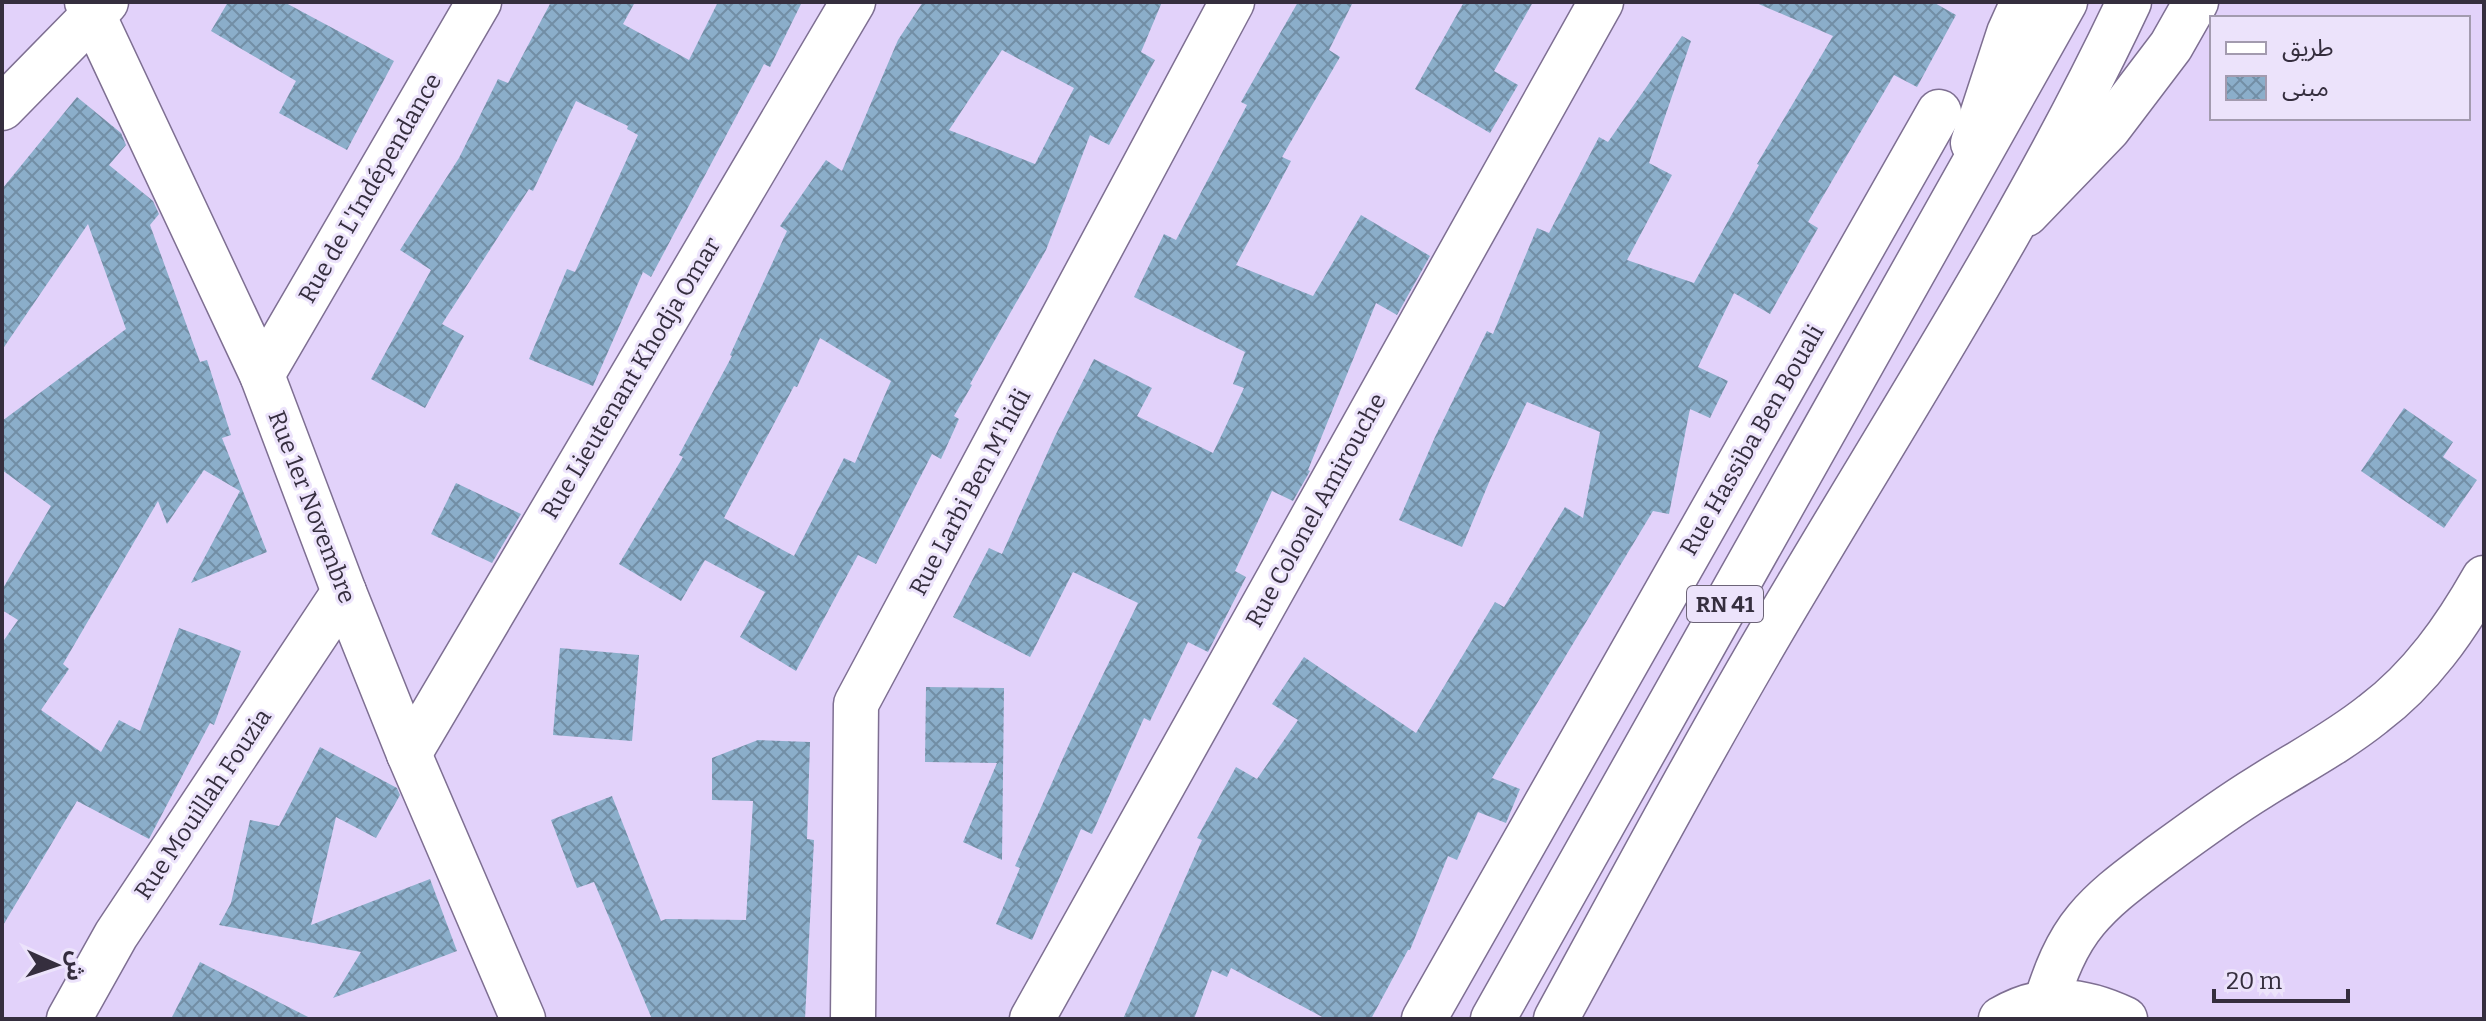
<svg xmlns="http://www.w3.org/2000/svg" width="2486" height="1021" viewBox="0 0 2486 1021" font-family="Bitter,'Noto Sans Arabic',serif">
<defs>
<pattern id="building-cross-hatch" width="8" height="8" patternUnits="userSpaceOnUse" patternTransform="scale(2)"><rect width="8" height="8" fill="#8baeca"/><path d="M0 0l8 8M0 8l8-8" fill="none" stroke="#728ea5"/></pattern>
</defs>
<rect width="100%" height="100%" fill="#e2d2fa"/>
<!-- building -->
<g fill="url(#building-cross-hatch)" fill-rule="evenodd">
<polygon points="228,2 284,2 394,61 347,150 279,113 296,81 211,31"/>
<polygon points="551,2 635,2 623,24 689,60 718,2 802,2 770,67 764,64 651,277 643,272 593,386 529,359 567,269 575,272 638,135 627,129 628,126 576,101 533,191 529,189 442,324 464,336 425,408 371,379 431,270 400,250 459,158 498,79 508,83"/>
<path d="M923,2H1162L1141,52L1155,60L1109,145L1090,135L1046,250L970,384L972,385L954,416L959,419L941,459L932,454L876,564L858,555L796,671L740,637L765,592L705,560L681,601L619,564L683,457L679,455L732,356L730,355L787,231L780,226L826,160L842,171L898,40ZM1002,50L1074,88L1035,164L949,130ZM820,338L891,381L855,463L844,458L794,556L724,518L794,386L797,387Z"/>
<polygon points="1298,2 1353,2 1329,50 1340,57 1282,157 1291,161 1236,265 1313,296 1361,215 1430,256 1397,315 1376,303 1308,470 1310,471 1293,501 1272,491 1235,571 1246,577 1208,652 1188,642 1150,721 1144,718 1092,834 1081,829 1032,940 996,924 1020,868 1015,866 1071,740 1138,603 1073,572 1030,657 953,617 989,548 1002,554 1055,436 1094,359 1152,388 1137,416 1213,453 1244,388 1233,384 1245,352 1134,297 1164,234 1176,240 1247,105 1241,102"/>
<polygon points="1464,2 1533,2 1494,71 1518,85 1490,133 1415,89"/>
<polygon points="1754,2 1933,2 1956,15 1917,87 1894,75 1808,222 1818,228 1770,314 1734,293 1698,367 1728,381 1710,418 1690,409 1669,514 1653,511 1492,778 1520,789 1506,823 1478,812 1457,860 1448,856 1410,950 1408,950 1371,1019 1326,1019 1231,968 1227,977 1212,970 1194,1019 1123,1019 1202,840 1197,838 1236,767 1257,779 1298,720 1272,704 1304,657 1416,733 1495,602 1504,607 1565,507 1583,518 1600,432 1527,402 1490,480 1462,547 1399,520 1435,437 1487,331 1493,334 1537,228 1549,233 1599,137 1608,142 1682,36 1691,41 1649,163 1672,175 1627,260 1694,283 1759,165 1757,164 1833,36"/>
<polygon points="77,97 121,133 126,145 109,165 153,201 159,214 150,225 200,362 207,360 231,435 222,438 267,552 191,583 240,491 204,470 167,524 158,501 63,664 69,669 41,710 101,752 119,720 140,731 179,628 241,651 214,725 210,723 149,839 77,801 2,927 2,643 18,620 2,610 2,590 51,506 2,470 2,421 126,329 88,224 2,350 2,189"/>
<polygon points="2404,408 2453,442 2443,457 2477,480 2444,528 2361,471"/>
<polygon points="456,483 521,514 492,563 431,534"/>
<polygon points="560,648 639,655 632,741 553,735"/>
<polygon points="926,687 1004,688 1002,860 963,842 997,763 925,762"/>
<polygon points="758,740 810,742 807,839 814,840 805,1019 652,1019 594,882 577,888 551,820 612,796 661,921 666,919 746,920 753,801 712,800 712,758"/>
<polygon points="320,747 397,788 400,795 376,838 336,817 311,925 430,879 457,951 333,998 361,952 219,925 231,903 250,820 279,826"/>
<polygon points="200,962 312,1019 171,1019"/>
</g>
<g fill="none" stroke-linecap="round" stroke-linejoin="round">
<defs>
<g id="street">
<polyline points="87,2 262,375 344,592 409,754 523,1019"/>
<polyline points="2,108 106,2"/>
<polyline points="262,375 479,2"/>
<polyline points="409,754 853,2"/>
<path d="M2046,1002C2055,973 2066,944 2086,920C2106,896 2130,879 2155,860C2189,835 2224,809 2260,787C2298,763 2338,742 2373,714C2421,678 2455,629 2484,578"/>
<polyline points="69,1019 116,935 344,592"/>
<polyline points="853,1019 856,704 1232,2"/>
<polyline points="1032,1019 1601,2"/>
<polyline points="1424,1019 1939,112"/>
<path d="M2001,1019C2043,994 2083,999 2125,1019"/>
</g>
<g id="primary">
<polyline points="1973,143 2009,33 2023,2"/>
<polyline points="2026,214 2108,129 2171,46 2196,2"/>
</g>
<g id="highway">
<polyline points="1493,1019 2065,2"/>
<path d="M1556,1019C1635,874 1713,728 1798,586C1912,394 2034,204 2129,2"/>
</g>
</defs>
<!-- street casing -->
<use href="#street" stroke="#7e6f92" stroke-width="47"/>
<!-- primary casing -->
<use href="#primary" stroke="#7e6f92" stroke-width="47"/>
<!-- highway casing -->
<use href="#highway" stroke="#7e6f92" stroke-width="47"/>
<!-- street -->
<use href="#street" stroke="#fff" stroke-width="44"/>
<!-- primary -->
<use href="#primary" stroke="#fff" stroke-width="44"/>
<!-- highway -->
<use href="#highway" stroke="#fff" stroke-width="44"/>
</g>
<g text-anchor="middle" dominant-baseline="central" stroke-width="6" stroke-linejoin="round" paint-order="stroke">
<!-- shield labels -->
<rect fill="#ece3fb" stroke="#6c6477" stroke-width="2" x="1687" y="586" width="76" height="36" rx="6"/>
<g font-size="22" font-weight="bold" fill="#352e3e">
<text x="1725" y="604">RN 41</text>
</g>
<!-- street labels -->
<g font-size="24" fill="#352e3e" stroke="#ece3fb">
<text transform="translate(370 188) rotate(-60)">Rue de L'Indépendance</text>
<text transform="translate(631 378) rotate(-59)">Rue Lieutenant Khodja Omar</text>
<text transform="translate(1752 440) rotate(-60)">Rue Hassiba Ben Bouali</text>
<text transform="translate(970 492) rotate(-62)">Rue Larbi Ben M'hidi</text>
<text transform="translate(312 507) rotate(69)">Rue 1er Novembre</text>
<text transform="translate(1316 510) rotate(-61)">Rue Colonel Amirouche</text>
<text transform="translate(203 804) rotate(-56)">Rue Mouillah Fouzia</text>
</g>
</g>
<!-- border -->
<rect width="2486" height="1021" fill="none" stroke="#352e3e" stroke-width="8"/>
<!-- legend -->
<rect x="2210" y="16" width="260" height="104" fill="#ece3fb" stroke="#a39baf" stroke-width="2"/>
<rect x="2226" y="42" width="40" height="12" fill="#ffffff" stroke="#a39baf" stroke-width="2"/>
<text x="2282" y="56" font-size="24" fill="#352e3e">طريق</text>
<rect x="2226" y="76" width="40" height="24" fill="url(#building-cross-hatch)" stroke="#a39baf" stroke-width="2"/>
<text x="2282" y="96" font-size="24" fill="#352e3e">مبنى</text>
<!-- north arrow -->
<g transform="translate(56 965) rotate(93)" stroke="#ece3fb" stroke-width="6" paint-order="stroke">
<path d="M0-6L14 30L0 20L-14 30Z" fill="#352e3e"/>
<text y="-12" font-size="22" font-weight="bold" text-anchor="middle" fill="#352e3e">ش</text>
</g>
<!-- scale -->
<path d="M2214 989v12h134v-12" fill="none" stroke="#352e3e" stroke-width="4"/>
<text x="2226" y="989" font-size="24" fill="#352e3e" stroke="#ece3fb" stroke-width="6" paint-order="stroke">20 m</text>
</svg>
